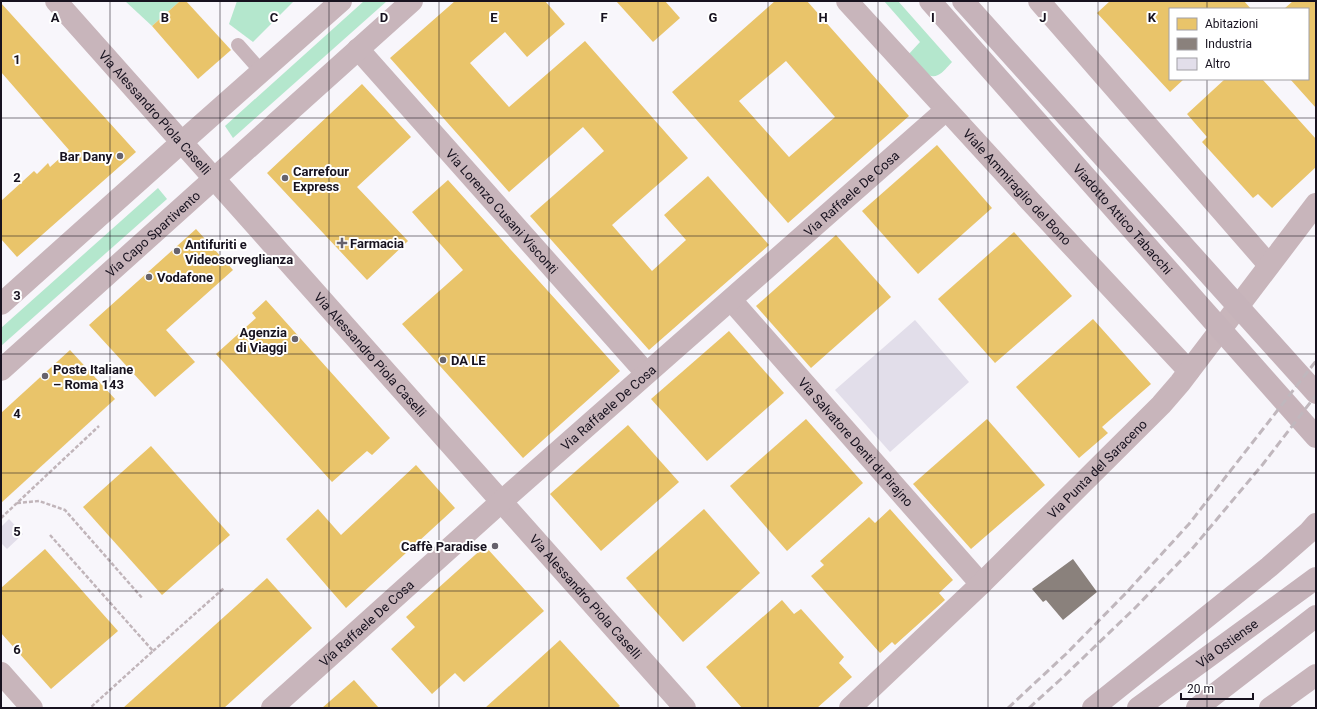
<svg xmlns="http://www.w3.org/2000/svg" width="1317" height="709" viewBox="0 0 1317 709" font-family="Roboto,sans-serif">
<rect width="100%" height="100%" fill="#f8f6fb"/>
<!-- grass -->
<g fill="#b4e7cd">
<polygon points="125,1 180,1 152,26"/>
<polygon points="237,1 294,1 253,42 229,24"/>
<polygon points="364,1 387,1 233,138 225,126"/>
<path d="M884,1H898L952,62C948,66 943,73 938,75C926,81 915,62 908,55L920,42Z"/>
<polygon points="158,188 167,199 1,346 1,328"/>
</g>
<!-- homes -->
<g fill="#e9c46a" fill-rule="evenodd">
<polygon points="180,1 186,1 231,50 198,79 152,26"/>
<polygon points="455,1 545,1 565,24 527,57 505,32 470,63 509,107 585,41 688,158 612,225 652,271 686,240 664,215 708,176 769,245 649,350 530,216 604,151 583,127 509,192 390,58"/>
<polygon points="616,1 665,1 680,18 653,42"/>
<path d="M775,1H807L909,116L788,223L672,92ZM786,61L835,117L789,157L739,101Z"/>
<polygon points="1110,1 1244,1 1251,9 1170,9 1170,79 1184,79 1170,92 1097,13"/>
<polygon points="1293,1 1316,1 1316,108 1290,79 1308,79 1308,9 1284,9"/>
<polygon points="1,3 136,152 17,257 1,239 1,201 34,171 37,174 48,163 50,167 69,150 1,72"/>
<polygon points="1225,79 1262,79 1316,139 1316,167 1272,208 1258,194 1253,198 1202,142 1207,137 1187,114"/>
<polygon points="362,84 411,137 357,187 408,241 367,280 267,173"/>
<polygon points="937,145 992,208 918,274 862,211"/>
<polygon points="448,180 620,371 523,458 402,324 463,270 412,212"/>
<polygon points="196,229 233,270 166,330 195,362 155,397 89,325"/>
<polygon points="1014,232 1072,296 995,363 938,299"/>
<polygon points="836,235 891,297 811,368 756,306"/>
<polygon points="266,300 390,438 372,455 367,451 332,482 216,354 256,318 252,313"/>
<polygon points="1093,319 1151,384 1102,427 1108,433 1079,458 1016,387"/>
<polygon points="729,331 784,393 707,461 651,399"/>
<polygon points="70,350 115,399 1,503 1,413"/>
<polygon points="806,419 863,483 787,551 730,486"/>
<polygon points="987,419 1045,485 971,549 913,484"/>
<polygon points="628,425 679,482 601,551 550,494"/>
<polygon points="151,446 230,535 162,595 83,507"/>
<polygon points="416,465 455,508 346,608 286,539 318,509 341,535"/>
<polygon points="704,509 760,573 683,642 626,578"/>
<polygon points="890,509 953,580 939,593 945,600 895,645 892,642 880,653 811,576 824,565 820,561 869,517 875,523"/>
<polygon points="485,546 544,611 464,682 455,673 432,694 391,649 415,627 406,617"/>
<polygon points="45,549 118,631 51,689 1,633 1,588"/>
<polygon points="267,578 312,628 224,708 123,708"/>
<polygon points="782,600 794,614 801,609 844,657 839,663 852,677 817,708 742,708 706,667"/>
<polygon points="560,640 620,706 617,708 485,708"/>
<polygon points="354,680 379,708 322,708"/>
</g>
<!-- industry -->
<polygon fill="#8a817c" points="1073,559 1097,592 1063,620 1046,600 1043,602 1032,589"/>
<!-- building -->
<g fill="#e2deea">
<polygon points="915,320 969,382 890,452 835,390"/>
<polygon points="9,519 23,534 7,549 1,543 1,527"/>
</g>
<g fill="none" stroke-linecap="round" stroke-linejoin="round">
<!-- path -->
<g stroke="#c1b5ba" stroke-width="2.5" stroke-dasharray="4 2" stroke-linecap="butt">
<polyline points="17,503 39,501 65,510 143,599"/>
<polyline points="1,518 99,426"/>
<polyline points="50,535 153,651 90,708"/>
<polyline points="153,651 224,588"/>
</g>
<!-- lane -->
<polyline stroke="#c8b5bb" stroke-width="14" points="238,45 261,71"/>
<!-- street -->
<g stroke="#c8b5bb" stroke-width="22">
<path id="s1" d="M56,1L685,708"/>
<path id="s2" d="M847,1L1031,202L1189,371"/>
<polyline points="1039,1 1269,265"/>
<path id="s3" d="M358,49L646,373"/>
<path id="s4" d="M731,300L981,584"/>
<polyline points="1,304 182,142 341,1"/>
<path id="s5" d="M1,370L412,1"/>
<polyline points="1,673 32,708"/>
<path id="s6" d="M272,708L502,501L946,110"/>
<path id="s7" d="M850,708L981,584L1161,405L1180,383L1316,204"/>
<polyline points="1270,708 1316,675"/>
</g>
<!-- secondary -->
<g stroke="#c6b3ba" stroke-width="22">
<path id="s8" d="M930,1L1316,437"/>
<polyline points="963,1 1316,393"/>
<polyline points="1093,708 1269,567 1309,532 1316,524"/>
<path id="s9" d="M1138,708L1316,578"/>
<polyline points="1197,708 1316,616"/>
</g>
<!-- rail -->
<g stroke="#c0b7bd" stroke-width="3" stroke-dasharray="8 4" stroke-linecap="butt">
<polyline points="1008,708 1066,654 1126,593 1189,524 1316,361"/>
<polyline points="1029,708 1061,679 1135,608 1192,549 1263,464 1316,395"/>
</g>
</g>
<!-- grid -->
<path fill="none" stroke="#17121f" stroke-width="1" stroke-opacity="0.55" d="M110,1V708M220,1V708M329,1V708M439,1V708M549,1V708M658,1V708M768,1V708M878,1V708M988,1V708M1098,1V708M1207,1V9M1207,79V708M1,118H1316M1,236H1316M1,354H1316M1,473H1316M1,591H1316"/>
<!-- markers -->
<g fill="#66626c" stroke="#fff" stroke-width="1.5">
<circle cx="120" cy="156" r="4"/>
<circle cx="285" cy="178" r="4"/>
<path d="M340 237h4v4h4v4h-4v4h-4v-4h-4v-4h4z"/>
<circle cx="177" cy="251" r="4"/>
<circle cx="149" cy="277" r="4"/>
<circle cx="295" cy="339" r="4"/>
<circle cx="443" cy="360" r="4"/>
<circle cx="45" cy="376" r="4"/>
<circle cx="495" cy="546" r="4"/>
</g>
<g text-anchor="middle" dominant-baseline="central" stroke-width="4" stroke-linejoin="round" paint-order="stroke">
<!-- street labels -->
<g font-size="13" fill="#17121f" stroke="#fff">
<text stroke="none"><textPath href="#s1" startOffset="149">Via Alessandro Piola Caselli</textPath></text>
<text stroke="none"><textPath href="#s2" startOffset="252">Viale Ammiraglio del Bono</textPath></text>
<text stroke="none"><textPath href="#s6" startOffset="775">Via Raffaele De Cosa</textPath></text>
<text stroke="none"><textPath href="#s3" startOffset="217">Via Lorenzo Cusani Visconti</textPath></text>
<text stroke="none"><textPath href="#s8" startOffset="291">Viadotto Attico Tabacchi</textPath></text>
<text stroke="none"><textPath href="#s5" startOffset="204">Via Capo Spartivento</textPath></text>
<text stroke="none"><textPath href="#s1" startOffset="473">Via Alessandro Piola Caselli</textPath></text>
<text stroke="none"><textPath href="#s6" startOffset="451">Via Raffaele De Cosa</textPath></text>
<text stroke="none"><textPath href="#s4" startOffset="189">Via Salvatore Denti di Pirajno</textPath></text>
<text stroke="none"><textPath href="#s7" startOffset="344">Via Punta del Saraceno</textPath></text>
<text stroke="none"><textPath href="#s1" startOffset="797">Via Alessandro Piola Caselli</textPath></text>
<text stroke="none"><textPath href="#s6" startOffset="127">Via Raffaele De Cosa</textPath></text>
<text stroke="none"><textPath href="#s9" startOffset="110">Via Ostiense</textPath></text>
</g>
<!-- poi labels -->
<g font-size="13" font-weight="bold" fill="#17121f" stroke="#fff" text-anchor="start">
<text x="112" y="156" text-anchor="end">Bar Dany</text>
<text x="293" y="171">Carrefour<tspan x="293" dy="15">Express</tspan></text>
<text x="350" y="243">Farmacia</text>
<text x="185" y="244">Antifuriti e<tspan x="185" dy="15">Videosorveglianza</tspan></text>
<text x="157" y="277">Vodafone</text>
<text x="287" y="332" text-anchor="end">Agenzia<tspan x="287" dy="15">di Viaggi</tspan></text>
<text x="451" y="360">DA LE</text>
<text x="53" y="369">Poste Italiane<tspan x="53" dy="15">– Roma 143</tspan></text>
<text x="487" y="546" text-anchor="end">Caffè Paradise</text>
</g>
</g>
<g font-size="13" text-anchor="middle" font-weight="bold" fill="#17121f" stroke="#fff" stroke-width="4" stroke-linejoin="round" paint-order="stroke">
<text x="55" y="22">A</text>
<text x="165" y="22">B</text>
<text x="274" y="22">C</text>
<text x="384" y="22">D</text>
<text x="494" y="22">E</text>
<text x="604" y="22">F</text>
<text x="713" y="22">G</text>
<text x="823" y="22">H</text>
<text x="933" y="22">I</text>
<text x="1043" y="22">J</text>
<text x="1152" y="22">K</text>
<text x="17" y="64">1</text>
<text x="17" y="182">2</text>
<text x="17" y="300">3</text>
<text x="17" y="418">4</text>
<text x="17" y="536">5</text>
<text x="17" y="654">6</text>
</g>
<!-- border -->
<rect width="1317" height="709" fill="none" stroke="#17121f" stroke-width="4"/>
<!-- legend -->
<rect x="1169" y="8" width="140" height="72" fill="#ffffff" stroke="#a2a0a5"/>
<rect x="1177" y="18" width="20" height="12" fill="#e9c46a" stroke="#a2a0a5"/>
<text x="1205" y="28" font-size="12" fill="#17121f">Abitazioni</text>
<rect x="1177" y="38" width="20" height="12" fill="#8a817c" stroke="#a2a0a5"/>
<text x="1205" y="48" font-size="12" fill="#17121f">Industria</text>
<rect x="1177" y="58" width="20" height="12" fill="#e2deea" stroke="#a2a0a5"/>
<text x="1205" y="68" font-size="12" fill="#17121f">Altro</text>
<!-- scale -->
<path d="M1181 693v6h72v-6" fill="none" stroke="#17121f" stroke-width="2"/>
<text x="1187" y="693" font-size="12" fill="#17121f" stroke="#ffffff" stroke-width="3" paint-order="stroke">20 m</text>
</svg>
